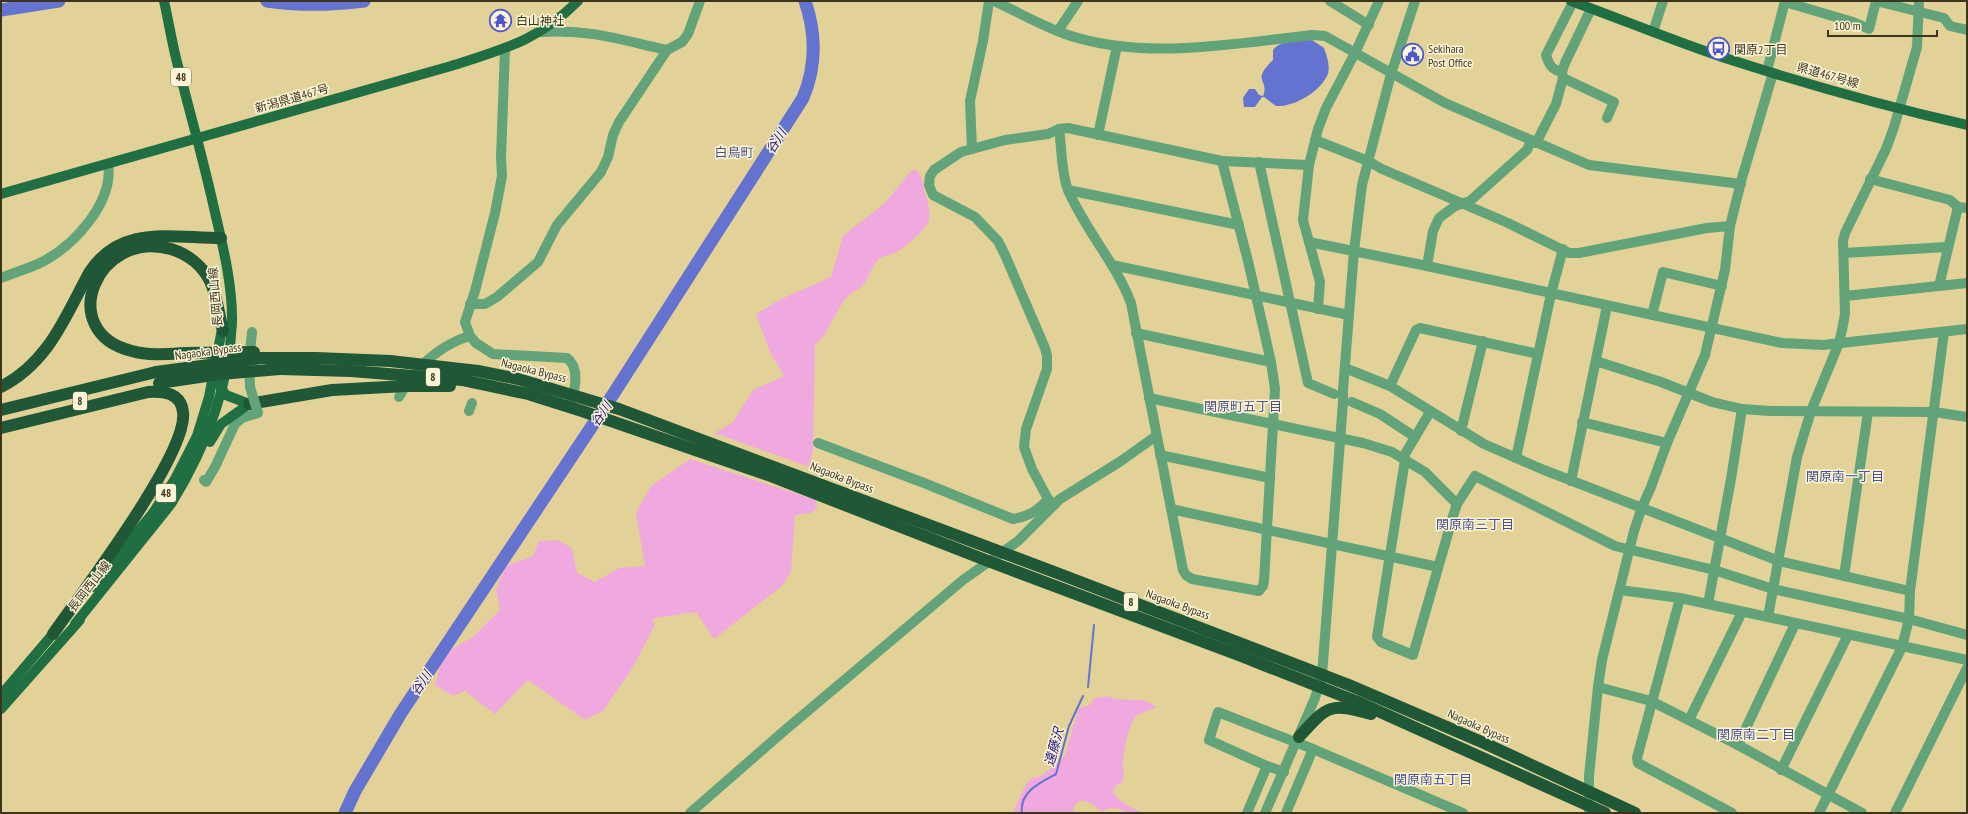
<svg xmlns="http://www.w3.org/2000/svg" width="1968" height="814" viewBox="0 0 1968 814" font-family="'PT Sans Narrow','Noto Sans JP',sans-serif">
<rect width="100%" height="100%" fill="#e2d298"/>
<!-- green -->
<g fill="#efa9df">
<path d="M914,169C922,174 923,183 925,193C928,201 930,211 929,220C926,230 906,246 897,252C892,255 885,255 880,258C873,263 869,277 864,284C860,290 852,291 847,297C838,306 826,339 815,344L813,449L809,467L715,433L733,422L753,390L784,376L770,352L756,314L781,299L831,277L843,236L886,202L908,174Z"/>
<polygon points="690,459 816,500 817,508 811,513 795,515 791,572 782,586 714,639 696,612 655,618 652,621 655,625 633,667 603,711 585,720 528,680 495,714 465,691 453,696 435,685 440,666 451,650 474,636 500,610 496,590 506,566 533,556 539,541 558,540 572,548 577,573 595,582 619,568 645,566 636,513 651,486"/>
<path d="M1108,696C1124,704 1142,694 1156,707C1150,712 1142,711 1136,716C1129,723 1124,751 1123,761C1122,769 1126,775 1122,783L1116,785L1113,790C1117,803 1132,807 1143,813H1126L1120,809L1110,808L1102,812C1093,804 1078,793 1073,810L1075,813H1013L1026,784L1032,778L1039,777L1057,764L1065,755L1079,708L1090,705L1094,698Z"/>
</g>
<!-- water -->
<path fill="#6472d0" d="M1312,40L1324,48C1327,56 1331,68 1327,76C1319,92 1295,107 1276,106L1264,97H1262L1255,107H1244L1243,98L1249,89H1255L1259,95L1263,96C1270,79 1250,82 1273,60V50C1282,39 1299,41 1312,40Z"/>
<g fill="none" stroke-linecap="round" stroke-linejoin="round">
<!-- stream -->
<g stroke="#6472d0" stroke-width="2">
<polyline points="1088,687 1094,625"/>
<path d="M1022,813C1019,792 1041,782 1056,774L1069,726L1083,696"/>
</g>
<!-- river -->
<g stroke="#6472d0" stroke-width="13">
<path d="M267,1C299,6 332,5 364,1"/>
<polyline points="1,10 59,1"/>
<path d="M345,813L355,791L401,713L614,393L803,98C816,67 816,33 805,1"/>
</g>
<!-- minor -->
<g stroke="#63a379" stroke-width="10">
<path d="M994,1C1018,12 1040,25 1065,34C1143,61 1232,44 1312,35L1325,36L1445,103L1589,165L1741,184"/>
<polyline points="1330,1 1369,25"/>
<polyline points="1876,1 1944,18 1950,26 1967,30"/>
<polyline points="1785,2 1853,22 1869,29 1876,1"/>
<polyline points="1058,31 1078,1"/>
<path d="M542,32C591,29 621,40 667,50"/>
<polyline points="1653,32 1663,1"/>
<path d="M505,49L501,157L502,176L495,213L475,291L465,322L470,336L476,343L493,354L567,358C579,367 576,385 572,399"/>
<polyline points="1767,71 1785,1"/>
<path d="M1562,72C1552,70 1549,65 1546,55L1573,2"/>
<polyline points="1563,78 1562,72 1565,63 1591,9"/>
<path d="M1068,128L1222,161L1248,261L1271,362L1275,389L1264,581L1263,586L1259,591L1192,579L1186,575L1183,570L1131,303C1116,263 1085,230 1068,190C1061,172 1062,149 1059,129Z"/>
<polyline points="1098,135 1117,46"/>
<polyline points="1315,140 1368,161 1382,169 1508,223 1569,253 1579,253 1707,228 1730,226"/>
<polyline points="1536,143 1556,104 1563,78 1614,102 1607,118"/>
<polyline points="972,149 970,101 983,41 989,1"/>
<polyline points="1222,161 1309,165"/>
<polyline points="1259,162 1308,383 1334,394"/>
<polyline points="1870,179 1950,200 1958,207 1967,208"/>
<polyline points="1068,190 1239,225"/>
<polyline points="1309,242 1427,266 1782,343 1823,345 1967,329"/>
<polyline points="1844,253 1947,247"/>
<polyline points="1112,265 1349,315"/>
<polyline points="1427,266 1433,231 1439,218 1455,206 1470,201 1527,150 1531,141"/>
<path d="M1,278C15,272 31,268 44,261C75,244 114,202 108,164"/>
<polyline points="1939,286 1958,207"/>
<polyline points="1845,296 1967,283"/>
<polyline points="470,304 485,304 497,297 538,262 557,225 601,172 608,157 613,135 619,122 667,50 682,42 688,34 700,1"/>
<polyline points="1318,309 1320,282 1303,220 1309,165 1318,129 1326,108 1355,53 1379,1"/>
<polyline points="1652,315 1663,272 1722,286"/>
<polyline points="1136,333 1271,362"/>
<polyline points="1596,361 1661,382 1712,402 1742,409 1770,411 1934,412 1967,417"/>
<path d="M419,368C434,353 449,342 470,336"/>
<polyline points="1345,368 1390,386 1484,444 1544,470 1779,561 1910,591 1944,332"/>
<polyline points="1390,386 1416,330 1420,328 1538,354"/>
<polyline points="250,387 249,363 252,332"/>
<polyline points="1343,390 1354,251 1362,185 1391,74 1415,1"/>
<polyline points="399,397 408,382"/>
<polyline points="1149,398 1363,443 1392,452 1405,460 1377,637 1381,642 1413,655 1453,516 1457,504 1475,476 1615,546 1714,570 1773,589 1909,619 1967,635"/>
<polyline points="1352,402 1380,414 1415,437"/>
<polyline points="469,411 472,403"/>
<polyline points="1430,412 1405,454 1405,460 1425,472 1457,504"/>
<polyline points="1582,422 1667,443"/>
<polyline points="1461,431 1483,341"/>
<path d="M818,443L924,483L1013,519C1029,516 1038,511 1048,499"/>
<polyline points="1160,455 1270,478"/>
<polyline points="1516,458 1551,294 1563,249"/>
<polyline points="204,480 206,482 215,467 235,424 242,418 258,413 257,410"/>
<polyline points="1571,481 1607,306"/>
<polyline points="1054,505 1048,499 1032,469 1024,447 1026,429 1047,369 1047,356 1045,348 1005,255 998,241 975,217 933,195 929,185 930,176 934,170 961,152 1005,140 1048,134 1059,129"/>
<polyline points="1171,509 1438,567"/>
<polyline points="1844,576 1868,412"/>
<polyline points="1620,590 1680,598 1967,660"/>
<polyline points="1680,598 1637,758 1638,763 1732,813"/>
<polyline points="1708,604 1731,479 1742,409"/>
<polyline points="1768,617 1797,457 1811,411 1839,343 1842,330 1845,314 1843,241 1845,233 1886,149 1894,127 1917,47 1919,1"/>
<polyline points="1598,687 1651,701 1738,745 1862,813"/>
<polyline points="1689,720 1742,612"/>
<polyline points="1738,745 1795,624"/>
<polyline points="1267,766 1209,740 1218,712 1313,749 1463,813"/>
<polyline points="1781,770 1848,635"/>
<polyline points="690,813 784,731 963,580 1018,541 1060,499 1121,461 1156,436"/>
<polyline points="1247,813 1267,766 1284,772"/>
<polyline points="1265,813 1315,698 1322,675 1343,402"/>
<polyline points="1286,813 1313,749"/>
<polyline points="1589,813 1589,776 1598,687 1602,660 1634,531 1642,507 1651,487 1667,443 1705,355 1725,270 1730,226 1742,178 1773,73"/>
<polyline points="1819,813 1902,647 1909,619 1910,591"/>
<polyline points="1895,813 1967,668"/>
</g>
<!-- major -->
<g stroke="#206f43" stroke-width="10">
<path d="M1571,1C1621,19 1671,40 1722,57C1802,83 1884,106 1967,125"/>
<path d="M1,194L451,66C503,49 538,41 578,1"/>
<polyline points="219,385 226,395 249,404"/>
<polyline points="210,442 221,424 249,404"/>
<polyline points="93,587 153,513 175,479 197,436 209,397 223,324"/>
<path d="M75,624L171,504C205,449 229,388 232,323C233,281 220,235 211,195C201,152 189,109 178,66C172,44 169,23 164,1"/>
<polyline points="1,695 58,628"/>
<polyline points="1,709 80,620"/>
</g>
<!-- highway -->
<g stroke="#205837" stroke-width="12">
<path d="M186,353C169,354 149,356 132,351C54,332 97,228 171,249C187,254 202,265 210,281C217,296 219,314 223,331"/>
<polyline points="390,361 478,371 518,379 619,409 1057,573 1349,685 1484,743 1635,813"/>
<polyline points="280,369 351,371 462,380 528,394 582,411 768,475 988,561 1241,656 1358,702 1605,813"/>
<path d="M1,387C49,362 65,317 89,273C120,224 171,238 221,238"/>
<polyline points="249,404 332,390 406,386 450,386"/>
<polyline points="1,410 156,372"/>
<path d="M1,428L148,392C164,391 181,393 183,412C189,453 80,595 53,634"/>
<path d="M1299,737C1327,706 1329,702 1371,714"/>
</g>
<!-- minor-bridge -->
<g stroke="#63a379" stroke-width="10">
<polyline points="250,387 257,410"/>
<polyline points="1343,402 1343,390"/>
</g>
<!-- highway-bridge -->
<g stroke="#205837" stroke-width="12">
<polyline points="186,353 254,352"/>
<polyline points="156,372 262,358 316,358 390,361"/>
<polyline points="159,383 220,374 280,369"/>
</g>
</g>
<!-- icons -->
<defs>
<symbol id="temple-ring" viewBox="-11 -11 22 22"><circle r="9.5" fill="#fbf4d7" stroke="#4e58ce" stroke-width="1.5"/><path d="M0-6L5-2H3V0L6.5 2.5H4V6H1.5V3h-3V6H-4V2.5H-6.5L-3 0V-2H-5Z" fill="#4e58ce"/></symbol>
<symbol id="bus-ring" viewBox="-11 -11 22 22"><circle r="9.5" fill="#fbf4d7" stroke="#4e58ce" stroke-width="1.5"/><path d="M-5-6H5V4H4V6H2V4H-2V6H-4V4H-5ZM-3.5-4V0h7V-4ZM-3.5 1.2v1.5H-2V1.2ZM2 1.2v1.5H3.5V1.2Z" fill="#4e58ce"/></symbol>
<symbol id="civic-ring" viewBox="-11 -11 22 22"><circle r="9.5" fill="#fbf4d7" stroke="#4e58ce" stroke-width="1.5"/><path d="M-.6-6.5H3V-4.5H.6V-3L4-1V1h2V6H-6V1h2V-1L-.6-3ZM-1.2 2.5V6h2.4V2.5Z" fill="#4e58ce"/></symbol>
</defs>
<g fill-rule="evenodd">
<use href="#temple-ring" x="488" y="8" width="25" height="25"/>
<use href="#bus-ring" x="1706" y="36" width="25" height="25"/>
<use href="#civic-ring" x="1400" y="42" width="25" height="25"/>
</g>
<g text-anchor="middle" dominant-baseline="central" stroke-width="3" stroke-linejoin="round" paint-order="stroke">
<!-- shield labels -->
<g fill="#fbf4d7" stroke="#756e56" stroke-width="1">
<rect x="171" y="68" width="20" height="18" rx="3"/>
<rect x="426" y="368" width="14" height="18" rx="3"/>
<rect x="73" y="392" width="14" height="18" rx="3"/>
<rect x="156" y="484" width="20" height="18" rx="3"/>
<rect x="1124" y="593" width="14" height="18" rx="3"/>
</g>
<g font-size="11" font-weight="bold" fill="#3c351e">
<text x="181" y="77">48</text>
<text x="433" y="377">8</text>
<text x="80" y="401">8</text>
<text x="166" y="493">48</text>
<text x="1131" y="602">8</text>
</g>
<!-- poi labels -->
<g font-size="12" fill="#3c351e" stroke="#fbf4d7" text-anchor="start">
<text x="516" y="20">白山神社</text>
<text x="1428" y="48">Sekihara<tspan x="1428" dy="14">Post Office</tspan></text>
<text x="1734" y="49">関原2丁目</text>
</g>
<!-- street labels -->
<g font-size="12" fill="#3c351e" stroke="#fbf4d7">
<text transform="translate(1828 75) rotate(16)">県道467号線</text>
<text transform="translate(292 98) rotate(-16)">新潟県道467号</text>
<text transform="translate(215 297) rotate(-95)">長岡西山線</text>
<text transform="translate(208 351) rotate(-8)">Nagaoka Bypass</text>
<text transform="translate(534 370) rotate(14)">Nagaoka Bypass</text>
<text transform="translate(842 477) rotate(21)">Nagaoka Bypass</text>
<text transform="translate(89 586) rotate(-52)">長岡西山線</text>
<text transform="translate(1178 604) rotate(20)">Nagaoka Bypass</text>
<text transform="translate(1479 726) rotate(24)">Nagaoka Bypass</text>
</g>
<!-- water labels -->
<g font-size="13" font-style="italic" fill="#201385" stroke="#fbf4d7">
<text transform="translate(776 141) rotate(-57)">谷川</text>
<text transform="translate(601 414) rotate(-56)">谷川</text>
<text transform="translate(421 683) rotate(-56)">谷川</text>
<text transform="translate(1054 747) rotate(-74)">遠藤沢</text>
</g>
<!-- neighbourhood labels -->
<g font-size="13" fill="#48528f" stroke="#fbf4d7">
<text x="734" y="152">白鳥町</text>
<text x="1243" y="406">関原町五丁目</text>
<text x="1845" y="476">関原南一丁目</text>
<text x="1475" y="524">関原南三丁目</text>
<text x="1756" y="734">関原南二丁目</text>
<text x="1433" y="779">関原南五丁目</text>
</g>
</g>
<!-- border -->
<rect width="1968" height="814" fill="none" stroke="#3c351e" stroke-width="4"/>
<!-- scale -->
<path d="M1828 30v6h109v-6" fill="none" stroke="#3c351e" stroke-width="2"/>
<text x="1834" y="30" font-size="12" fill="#3c351e" stroke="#fbf4d7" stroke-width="3" paint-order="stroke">100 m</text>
</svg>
